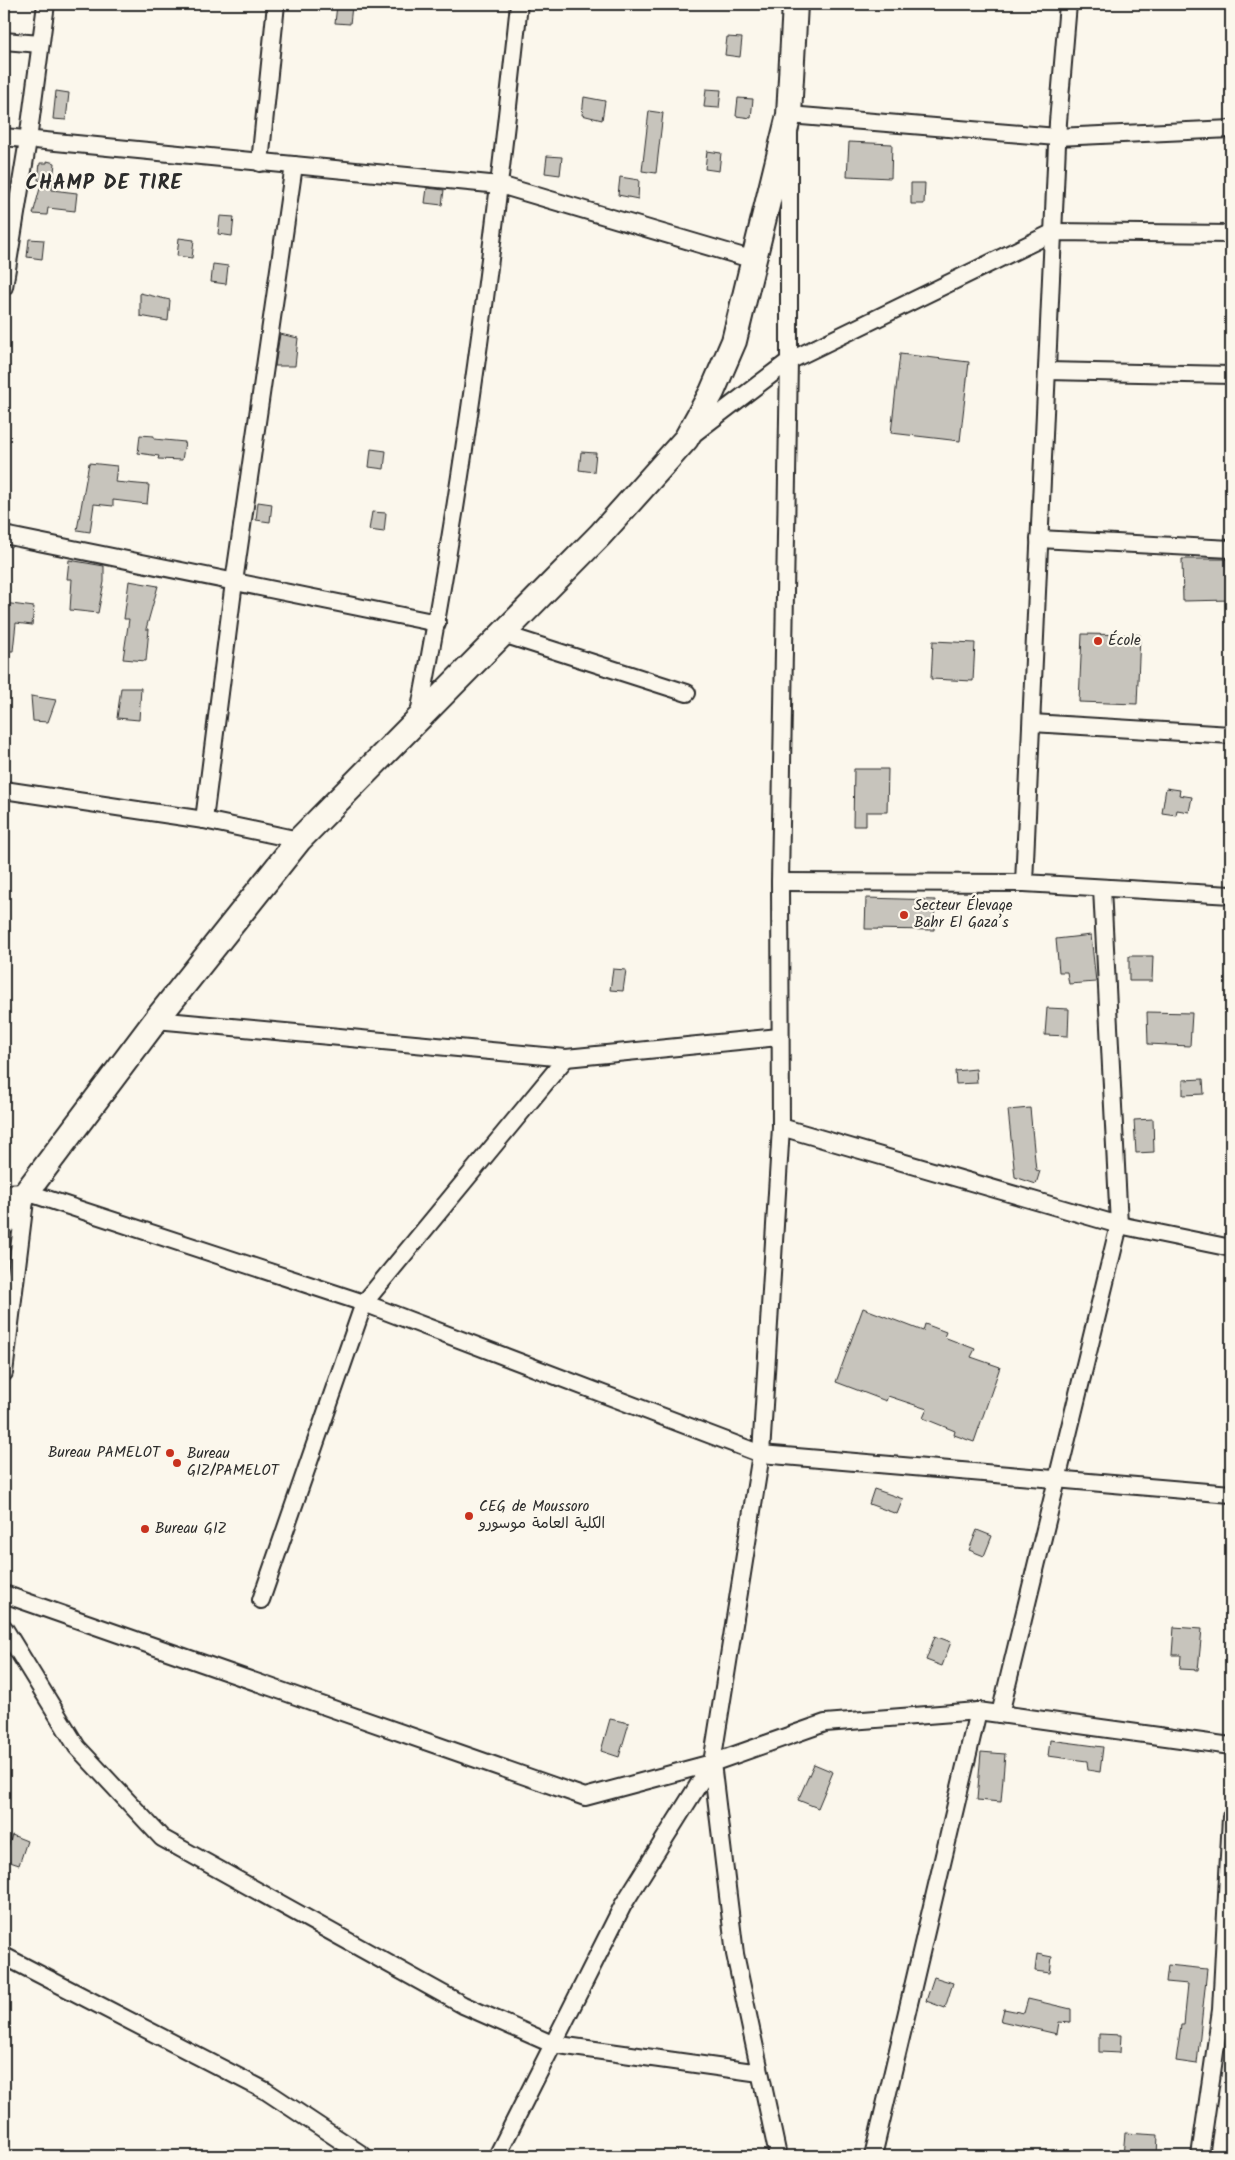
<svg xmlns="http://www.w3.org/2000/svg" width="1235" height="2160" viewBox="0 0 1235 2160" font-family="Kalam,'Playpen Sans Arabic',sans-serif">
<rect width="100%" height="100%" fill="#fbf7ec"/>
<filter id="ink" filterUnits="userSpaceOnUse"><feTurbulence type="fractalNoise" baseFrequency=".02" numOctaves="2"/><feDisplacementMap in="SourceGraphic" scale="10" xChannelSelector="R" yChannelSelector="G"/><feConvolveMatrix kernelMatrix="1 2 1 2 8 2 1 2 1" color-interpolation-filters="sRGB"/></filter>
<g filter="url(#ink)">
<!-- building -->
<g fill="#c7c4bc" stroke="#2b2b2b">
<polygon points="337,5 352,6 350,24 335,23"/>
<polygon points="727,37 742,38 740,57 725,55"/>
<polygon points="706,89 721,90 719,108 704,107"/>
<polygon points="56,91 69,93 66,120 53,119"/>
<polygon points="584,97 605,101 602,120 582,115"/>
<polygon points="738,98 753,99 751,118 736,116"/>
<polygon points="649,111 663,113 656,173 642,171"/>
<polygon points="849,142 892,144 891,178 847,176"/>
<polygon points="707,151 721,153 719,171 705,169"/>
<polygon points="547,156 562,157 560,175 545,173"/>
<polygon points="47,161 55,163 52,190 77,193 75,211 48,208 47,215 33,214 42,181 38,180 40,163 47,163"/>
<polygon points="620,177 639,180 638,199 618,195"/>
<polygon points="911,183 925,183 924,204 911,204"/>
<polygon points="427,188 444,190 442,205 425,203"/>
<polygon points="220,216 234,217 232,236 218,234"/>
<polygon points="179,238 194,240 192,258 177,256"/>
<polygon points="29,239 44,240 42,259 27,257"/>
<polygon points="213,264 228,266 226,284 211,282"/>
<polygon points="140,293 170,300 168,321 140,316"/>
<polygon points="280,334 298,338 295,366 275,366"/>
<polygon points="900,354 969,362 960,441 891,433"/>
<polygon points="140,435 154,436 154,439 185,442 182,460 158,459 159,456 138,453"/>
<polygon points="371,449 386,451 384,469 369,467"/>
<polygon points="581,452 596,453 594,472 579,470"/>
<polygon points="89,463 117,466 115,482 149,485 147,504 113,500 113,506 94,504 90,532 77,530"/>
<polygon points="258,502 272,504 270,522 256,520"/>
<polygon points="372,512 386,513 384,532 369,530"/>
<polygon points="1182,559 1231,559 1231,600 1183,601"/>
<polygon points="69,560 104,566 104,582 98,613 70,610 72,579 67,579"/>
<polygon points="129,581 158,586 146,629 149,629 146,661 123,659 129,619 124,619"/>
<polygon points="4,603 34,607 32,625 16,623 13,651 4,651"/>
<polygon points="1082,634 1140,635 1137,704 1079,702"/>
<polygon points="933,641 975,643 973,681 931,679"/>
<polygon points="121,688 141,688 139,720 117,718"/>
<polygon points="31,696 56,700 48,722 33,721"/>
<polygon points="854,769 888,769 887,812 866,812 866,826 853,826"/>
<polygon points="1166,788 1180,790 1179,795 1192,797 1189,812 1177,810 1176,815 1162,813"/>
<polygon points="866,898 935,900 934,930 865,929"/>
<polygon points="1091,935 1096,982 1069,984 1067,972 1059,972 1056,939"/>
<polygon points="1129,956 1153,956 1152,981 1129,981"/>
<polygon points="613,969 626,970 623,991 610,990"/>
<polygon points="1047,1008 1069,1009 1068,1036 1045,1035"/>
<polygon points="1147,1012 1192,1013 1190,1046 1148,1044"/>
<polygon points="976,1069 977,1083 956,1084 955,1071"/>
<polygon points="1203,1079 1204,1094 1183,1095 1183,1080"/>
<polygon points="1030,1108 1036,1170 1040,1171 1036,1184 1015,1177 1008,1110"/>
<polygon points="1153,1119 1154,1152 1136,1153 1134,1120"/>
<polygon points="863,1308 923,1331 925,1324 946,1332 944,1337 975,1349 971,1357 1000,1367 974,1442 954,1435 955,1431 923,1418 927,1409 888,1396 886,1401 836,1382"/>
<polygon points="874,1489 903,1499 897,1514 869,1504"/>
<polygon points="977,1530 992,1536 984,1556 969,1550"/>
<polygon points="1174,1627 1202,1629 1198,1670 1180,1669 1181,1655 1172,1655"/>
<polygon points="935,1636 951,1642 942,1666 926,1660"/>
<polygon points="610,1719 629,1723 619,1757 601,1751"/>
<polygon points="1050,1740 1103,1747 1100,1772 1088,1770 1087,1761 1048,1756"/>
<polygon points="981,1752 1005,1754 1001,1802 977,1800"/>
<polygon points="814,1764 833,1772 818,1808 798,1800"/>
<polygon points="12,1835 27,1841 19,1865 4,1860"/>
<polygon points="1037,1954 1052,1957 1050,1973 1035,1971"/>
<polygon points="1168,1965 1207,1969 1197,2064 1176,2061 1181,2025 1184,2025 1188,1984 1166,1982"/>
<polygon points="934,1977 953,1983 945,2008 926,2001"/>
<polygon points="1028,1999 1071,2009 1071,2023 1059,2022 1057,2034 1001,2021 1004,2009 1024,2013"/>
<polygon points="1099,2034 1121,2035 1120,2053 1099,2052"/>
<polygon points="1125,2133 1158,2135 1157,2156 1123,2156"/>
</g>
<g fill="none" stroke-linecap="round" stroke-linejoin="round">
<defs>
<g id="street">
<polyline points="4,41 40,44"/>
<polyline points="4,137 500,185 754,260"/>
<polyline points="260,163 276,4"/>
<polyline points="4,287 28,140 46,4"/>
<polyline points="1047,371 1231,375"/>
<polyline points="692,435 789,361 1054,232 1231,234"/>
<polyline points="4,535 437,623"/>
<polyline points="1039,539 1231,549"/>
<polyline points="503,634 687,693"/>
<path d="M418,719C464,483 494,244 519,4"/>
<polyline points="1032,723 1231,735"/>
<polyline points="4,790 204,820 299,840"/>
<polyline points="204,820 234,582 294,165"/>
<polyline points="780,882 1024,883 1231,895"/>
<polyline points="1024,883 1058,122 1068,4"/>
<polyline points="156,1020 566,1058 779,1037"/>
<polyline points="781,1127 1119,1225 1231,1248"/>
<polyline points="4,1193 26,1192"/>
<polyline points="4,1373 26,1192 364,1303 761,1454 1231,1494"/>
<polyline points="4,1594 585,1797 712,1763 825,1723 978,1711 1231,1746"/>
<polyline points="261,1600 364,1303 566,1058"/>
<polyline points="4,1628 77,1747 162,1838 463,2005 552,2044 760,2073"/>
<polyline points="1000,1714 1119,1225 1102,888"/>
<polyline points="4,1956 266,2091 364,2156"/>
<polyline points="497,2156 623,1905 712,1763"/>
<polyline points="778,2156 735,1954 712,1763 761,1454 781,1127 780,882 789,361 789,115 1057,137 1231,129"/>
<polyline points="873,2156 978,1711"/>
<polyline points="1200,2156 1221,2010 1231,1817"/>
</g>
<polyline id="secondary" points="4,1222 156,1020 299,840 600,535 686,439 712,392 734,341 789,115 795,4"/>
</defs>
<!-- street casing -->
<use href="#street" stroke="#2b2b2b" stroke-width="20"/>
<!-- secondary casing -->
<use href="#secondary" stroke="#2b2b2b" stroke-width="28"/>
<!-- street -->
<use href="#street" stroke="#fbf7ec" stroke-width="16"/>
<!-- secondary -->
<use href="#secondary" stroke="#fbf7ec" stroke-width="24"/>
</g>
</g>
<!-- markers -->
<g fill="#c8321e" stroke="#fbf7ec" stroke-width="2">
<circle cx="1098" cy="641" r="5"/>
<circle cx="904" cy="915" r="5"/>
<circle cx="170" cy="1453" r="5"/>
<circle cx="177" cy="1463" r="5"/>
<circle cx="469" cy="1516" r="5"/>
<circle cx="145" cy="1529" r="5"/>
</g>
<g text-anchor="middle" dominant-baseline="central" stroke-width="4.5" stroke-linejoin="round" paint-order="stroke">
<!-- poi labels -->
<g font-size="15" fill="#2b2b2b" stroke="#fbf7ec" text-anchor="start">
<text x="1108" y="641">École</text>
<text x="914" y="906">Secteur Élevage<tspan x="914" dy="17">Bahr El Gaza’s</tspan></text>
<text x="160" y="1453" text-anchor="end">Bureau PAMELOT</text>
<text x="187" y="1454">Bureau<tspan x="187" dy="17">GIZ/PAMELOT</tspan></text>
<text x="479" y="1507">CEG de Moussoro<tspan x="479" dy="17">الكلية العامة موسورو</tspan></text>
<text x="155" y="1529">Bureau GIZ</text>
</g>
<!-- district labels -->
<g font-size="20" font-weight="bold" letter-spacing="1" fill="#2b2b2b" stroke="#fbf7ec">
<text x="104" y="184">CHAMP DE TIRE</text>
</g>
</g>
<!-- margin -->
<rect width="1235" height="2160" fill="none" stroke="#fbf7ec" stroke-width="20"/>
<rect x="10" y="10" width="1215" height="2140" fill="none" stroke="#2b2b2b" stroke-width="2" filter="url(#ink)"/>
</svg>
